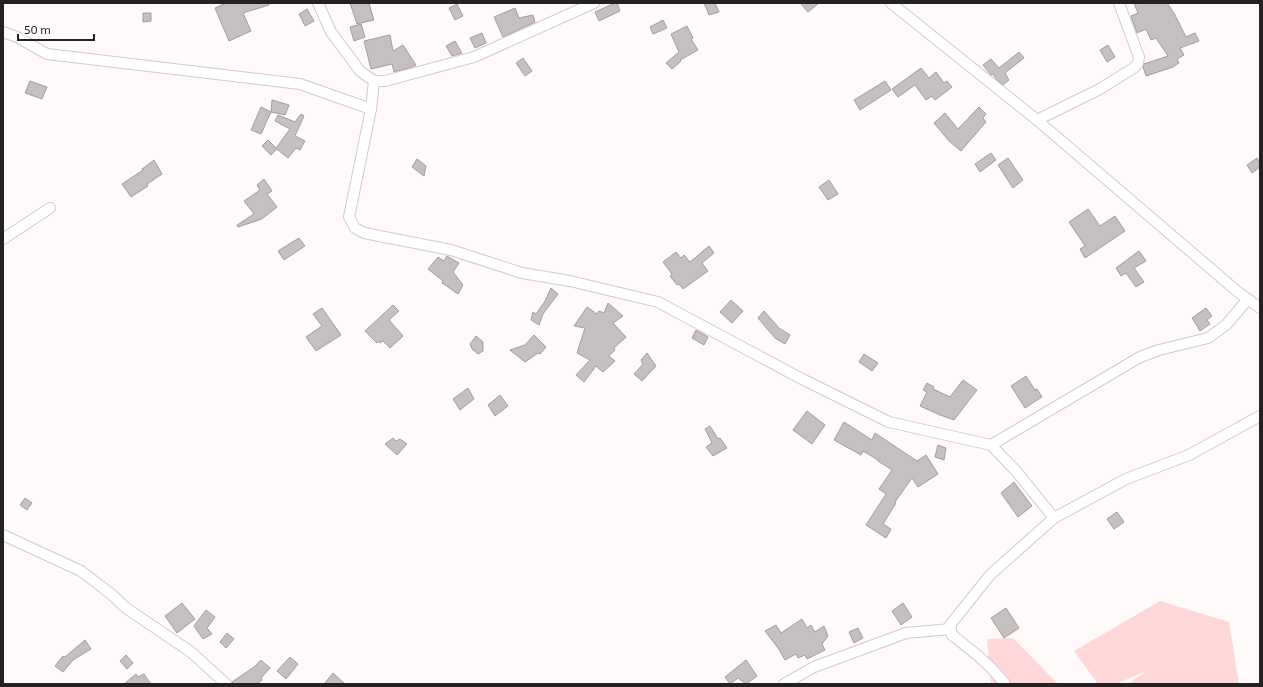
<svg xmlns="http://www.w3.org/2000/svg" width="1263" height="687" viewBox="0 0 1263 687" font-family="'Exo 2',sans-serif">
<rect width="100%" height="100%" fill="#fff9f9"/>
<!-- green -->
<g fill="#fed8d9">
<polygon points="1160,601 1229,622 1239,684 1128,684 1146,671 1116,684 1098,684 1074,651"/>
<polygon points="1013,638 1058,684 991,684 987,639"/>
</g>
<!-- building -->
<g fill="#c5bfbf" stroke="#a39e9e">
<polygon points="226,3 268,3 269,5 243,13 251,31 229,41 215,8"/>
<polygon points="350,3 369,3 374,20 357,24"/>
<polygon points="615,3 617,3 620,11 599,21 595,12"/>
<polygon points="704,3 715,3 719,12 709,15"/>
<polygon points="800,3 819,3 808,12"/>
<polygon points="1134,3 1167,3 1174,13 1186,37 1195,33 1199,41 1180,48 1184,55 1177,59 1179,63 1173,67 1146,76 1143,67 1144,64 1168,56 1156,38 1151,40 1146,29 1137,33 1131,16 1138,13"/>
<polygon points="457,4 463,16 455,20 449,8"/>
<polygon points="515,8 519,18 533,15 535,22 503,37 494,17"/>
<polygon points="307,9 314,21 305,26 299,14"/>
<polygon points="143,13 151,13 151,21 143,22"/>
<polygon points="663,20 667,28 653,34 650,27"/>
<polygon points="361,24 365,37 354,41 350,27"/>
<polygon points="687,26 693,38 691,39 698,50 680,60 681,61 672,69 666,63 679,52 671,34"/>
<polygon points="482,33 486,43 475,48 470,38"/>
<polygon points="390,35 393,51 403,45 416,65 412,67 394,72 392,64 371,69 364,41"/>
<polygon points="455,41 462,53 452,56 446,46"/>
<polygon points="1108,45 1115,57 1107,62 1100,50"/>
<polygon points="1019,52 1024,58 1005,73 1009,80 1003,85 997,80 993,74 991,75 983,65 991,59 999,68"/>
<polygon points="523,58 532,71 525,76 516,63"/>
<polygon points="921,68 929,78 936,72 944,83 947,81 952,87 935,100 932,96 926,100 915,85 898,97 892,89"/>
<polygon points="30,81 47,87 42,99 25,93"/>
<polygon points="885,81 891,90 860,110 854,100"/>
<polygon points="272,100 289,105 285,115 271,112"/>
<polygon points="261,107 271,112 261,134 251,130"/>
<polygon points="979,107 986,114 983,118 986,122 961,151 949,141 934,123 945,113 958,129"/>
<polygon points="301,114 304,116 295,136 305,141 300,150 296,148 288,158 277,149 271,155 262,146 268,140 276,148 290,129 275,121 278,115 295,122"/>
<polygon points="991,153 996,160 980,172 975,164"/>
<polygon points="1008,158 1023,180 1013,188 998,165"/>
<polygon points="1257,158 1260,163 1260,167 1252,173 1247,165"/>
<polygon points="417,159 426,166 424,176 412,167"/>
<polygon points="154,160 162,174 147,184 148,186 131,197 122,184 143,170 142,169"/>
<polygon points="264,179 272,191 267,194 277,207 262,219 238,227 237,225 254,214 244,201 260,190 257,185"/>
<polygon points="829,180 838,194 828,200 819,187"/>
<polygon points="1088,209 1100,226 1115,216 1125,231 1085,258 1080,249 1085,246 1069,222"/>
<polygon points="299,238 305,246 284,260 278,251"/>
<polygon points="709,246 714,253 702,263 708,271 683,289 679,284 677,285 670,276 672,274 663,262 676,252 681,258 684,255 690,262"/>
<polygon points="1139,251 1146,261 1134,268 1144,282 1136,287 1126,273 1121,276 1116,268"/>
<polygon points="447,256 459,263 453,272 463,285 458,294 448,287 442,283 443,281 428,269 438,257 444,261"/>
<polygon points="551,288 558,294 543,314 539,325 531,320 533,312 536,314 545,301"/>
<polygon points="731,300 743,311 732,323 720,312"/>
<polygon points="608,303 623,316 613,323 626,337 614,348 615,350 609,356 615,361 603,372 596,366 584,382 576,375 590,360 577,353 585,328 574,326 587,307 597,314 599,311 604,313"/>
<polygon points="393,305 399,311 389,320 403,336 390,348 383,341 380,343 379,341 377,343 365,331"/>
<polygon points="322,308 341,335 316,351 306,337 322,326 313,314"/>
<polygon points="1206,308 1212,316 1207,320 1210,324 1200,331 1192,318"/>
<polygon points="764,311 779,328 790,335 785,344 775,338 758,318"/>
<polygon points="696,330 708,337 704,345 692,338"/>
<polygon points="534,335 546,347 540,354 538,353 525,362 510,350 525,345"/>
<polygon points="476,336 483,342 483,351 478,354 472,349 470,344"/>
<polygon points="647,353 656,366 642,381 634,374 643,364 641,360"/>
<polygon points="864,354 878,363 872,371 859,362"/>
<polygon points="1026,376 1035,390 1037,389 1042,397 1025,408 1011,386"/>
<polygon points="963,380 977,390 954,420 940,415 920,406 927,392 923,390 927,383 934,387 933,389 950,397"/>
<polygon points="468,388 474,399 460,410 453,399"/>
<polygon points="500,395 508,406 495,416 488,405"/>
<polygon points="807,411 825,425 812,444 793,430"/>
<polygon points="844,422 872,440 875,433 917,461 926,455 938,474 918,487 912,478 895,502 896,503 883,524 891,529 886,538 866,525 886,494 879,489 892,470 878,461 878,460 863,451 861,455 834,440"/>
<polygon points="710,426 718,439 720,438 727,448 713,456 706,447 712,443 705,429"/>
<polygon points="393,438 396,441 400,439 407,444 397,455 385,444"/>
<polygon points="938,445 946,448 944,460 935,457"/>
<polygon points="1014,482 1032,506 1018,517 1001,493"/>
<polygon points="25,498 32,503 27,510 20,505"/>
<polygon points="1117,512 1124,522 1114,529 1107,519"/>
<polygon points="182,603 195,619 177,633 165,616"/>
<polygon points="903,603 912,617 901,625 892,611"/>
<polygon points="1006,608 1019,628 1004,638 991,618"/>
<polygon points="206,610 215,617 207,628 212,634 203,639 194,626"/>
<polygon points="802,619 807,628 811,625 815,632 824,626 828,636 822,644 825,650 807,659 805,655 798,658 796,654 785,660 778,648 765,631 776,625 781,633"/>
<polygon points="858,628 863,638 854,643 849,632"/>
<polygon points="227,633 234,639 226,648 220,642"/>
<polygon points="85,640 91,649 73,660 63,672 55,666 63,656 65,657"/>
<polygon points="126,655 133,663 127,669 120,661"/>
<polygon points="290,657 298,664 286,679 277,671"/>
<polygon points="261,660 270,668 261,678 262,680 257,684 232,684 232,682 254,667"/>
<polygon points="746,660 757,676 746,684 738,678 730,684 725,677"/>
<polygon points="333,673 345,684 324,684"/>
<polygon points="136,674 138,677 144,674 151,684 124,684"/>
</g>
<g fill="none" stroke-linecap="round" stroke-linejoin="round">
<defs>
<g id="minor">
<polyline points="318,3 331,32 360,71 374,81 385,81 474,57 594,3"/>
<polyline points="891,3 1037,120 1238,292 1260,308"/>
<polyline points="3,32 17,37 47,54 300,84 371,109"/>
<polyline points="374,81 371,109 349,217 355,228 364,233 451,250 522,273 570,281 658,302 800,378 889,422 991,445 1016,471 1054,518"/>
<polyline points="1037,120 1100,89 1135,67 1138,63 1139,57 1119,3"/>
<polyline points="3,239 50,208"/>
<polyline points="991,445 1140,357 1159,350 1208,338 1226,325 1248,299"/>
<polyline points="3,535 81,571 111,594 126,608 191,652 226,684"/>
<polyline points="784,684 814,667 906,633 951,629"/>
<path d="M1005,684C990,664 971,650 952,635L950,625L990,575L1054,518L1126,479L1189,455L1260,416"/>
</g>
</defs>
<!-- minor casing -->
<use href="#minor" stroke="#d0cbcb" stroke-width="12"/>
<!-- minor -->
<use href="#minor" stroke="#fff" stroke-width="10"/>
</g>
<!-- border -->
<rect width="1263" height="687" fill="none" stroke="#232121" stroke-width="8"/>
<!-- scale -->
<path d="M18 34v6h76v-6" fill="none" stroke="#232121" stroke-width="2"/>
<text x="24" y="34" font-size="12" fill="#232121" stroke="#ffffff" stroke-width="3" paint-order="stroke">50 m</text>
</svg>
